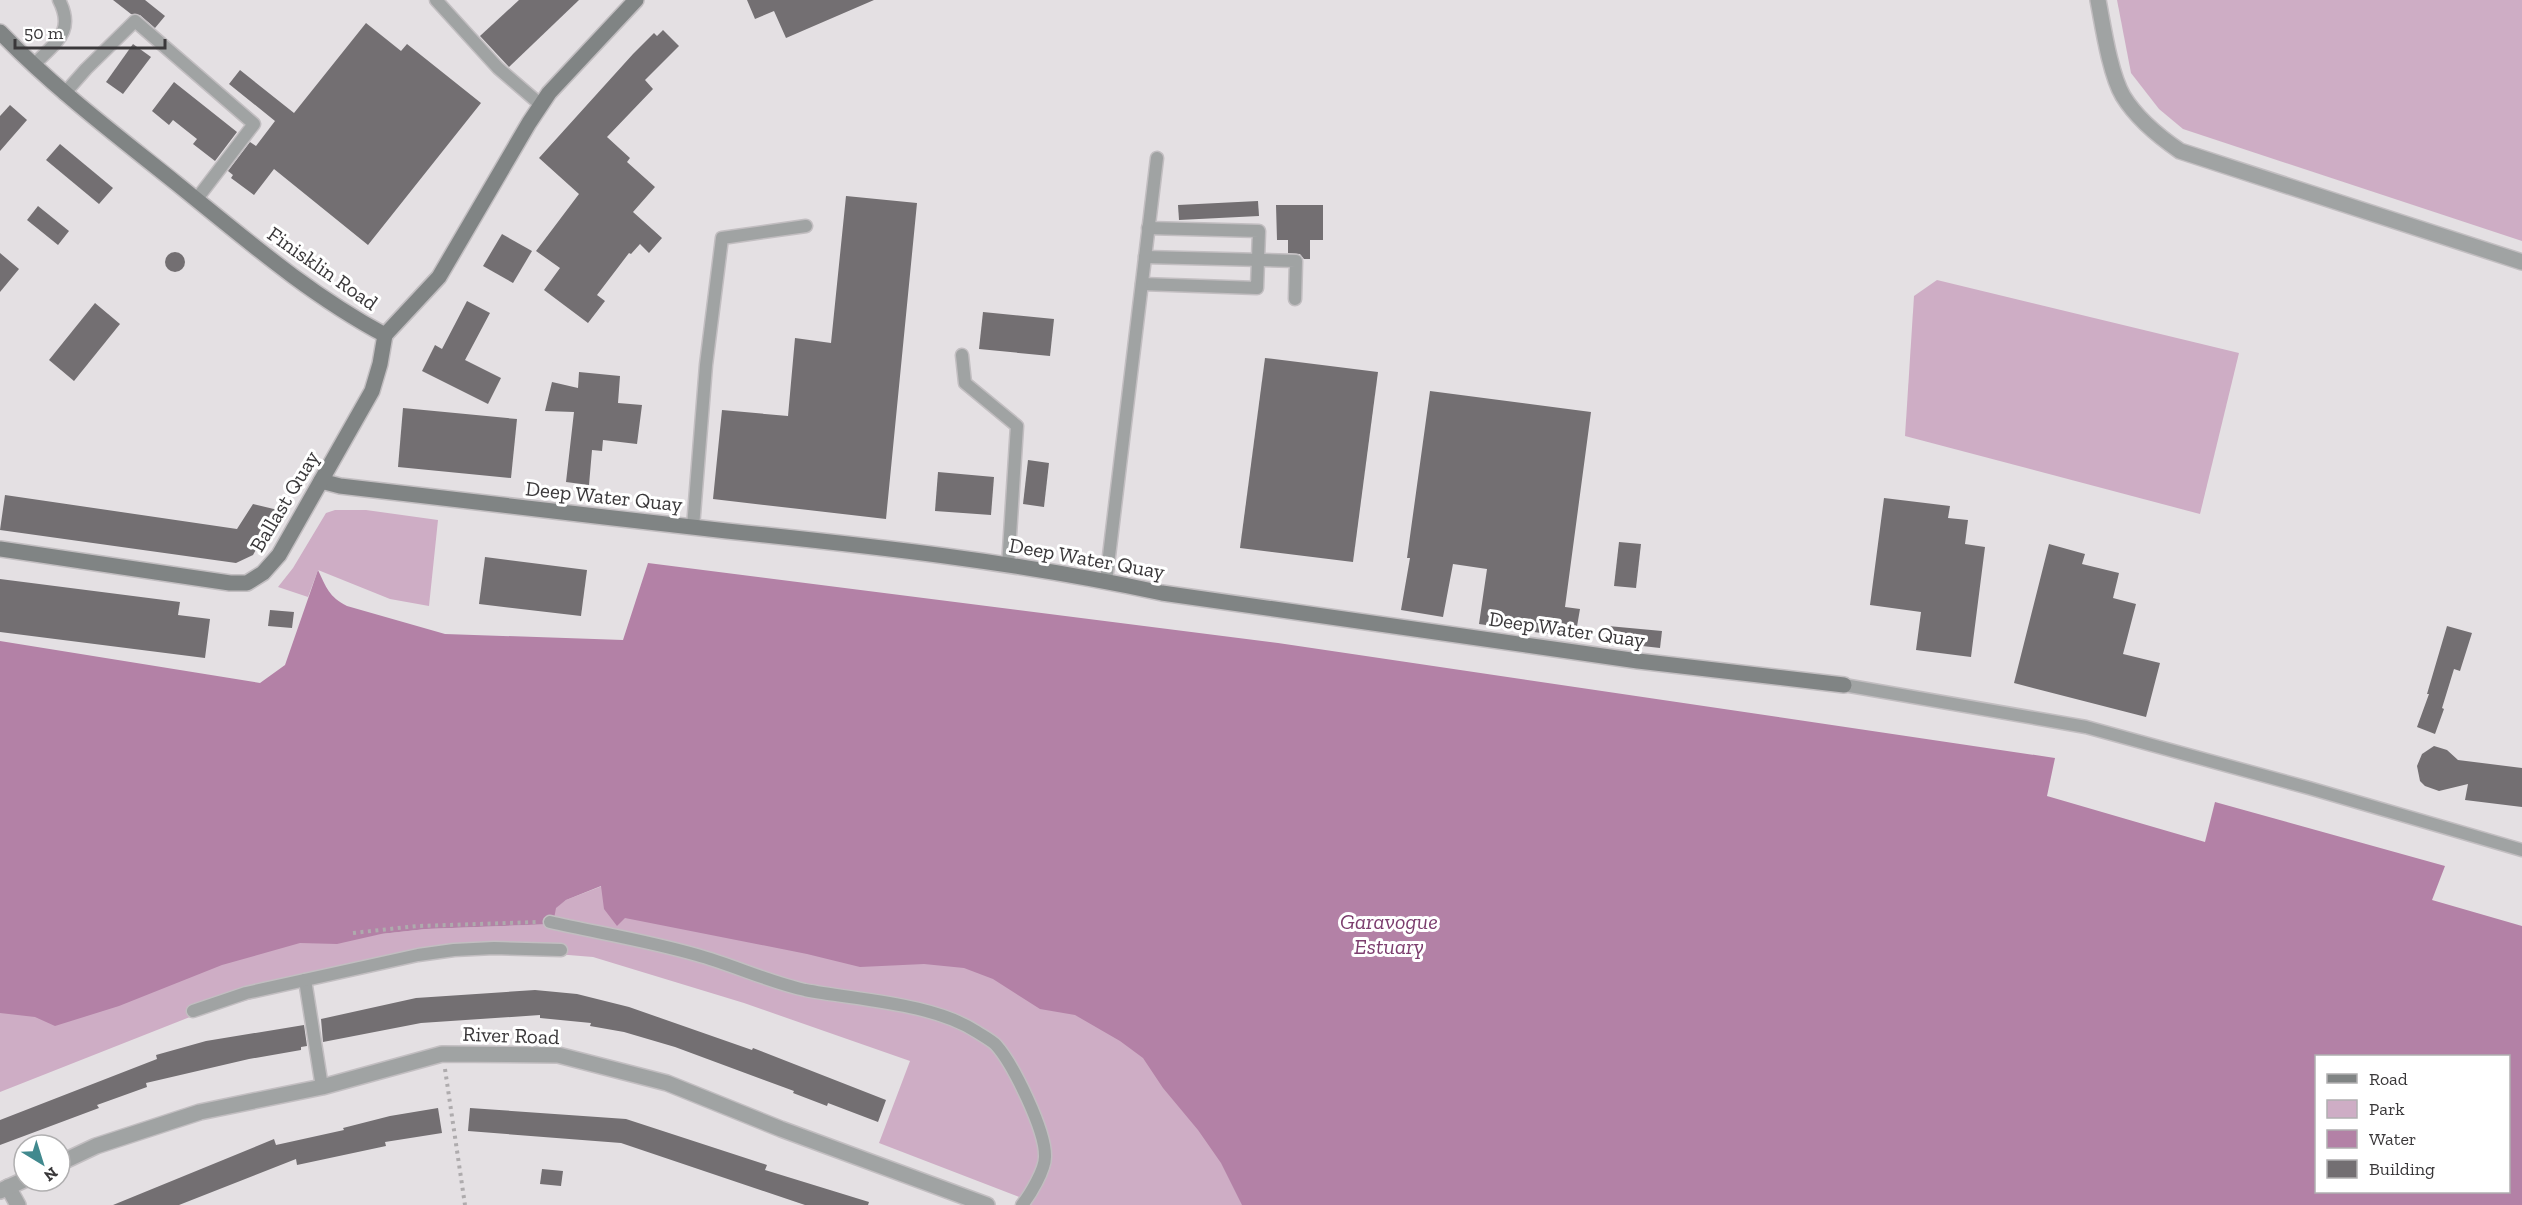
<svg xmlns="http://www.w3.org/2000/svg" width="2522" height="1205" viewBox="0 0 2522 1205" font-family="'Zilla Slab',serif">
<rect width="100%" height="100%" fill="#e4e0e3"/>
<!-- green -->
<g fill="#ceadc5">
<polygon points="2117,0 2522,0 2522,241 2183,129 2159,109 2131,73"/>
<polygon points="1937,280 2239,353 2200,514 1905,436 1914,296"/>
<polygon points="335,510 366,510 438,520 429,606 390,599 318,570 308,597 278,587 293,568 326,513"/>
<polygon points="602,886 2316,1192 2415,1205 1031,1205 1032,1202 879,1143 910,1061 744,1003 593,957 519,951 418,960 291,988 195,1015 0,1092 0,946 381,934 426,929 552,924 555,908 566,900"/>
</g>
<!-- water -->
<path fill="#b381a6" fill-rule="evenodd" d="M648,563L1278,643L2055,758L2047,796L2205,842L2215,802L2445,866L2432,900L2522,926V1205H1242L1221,1163L1198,1130L1163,1088L1143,1058L1120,1041L1075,1015L1040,1009L993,979L964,968L924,964L860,967L807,954L625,918L617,926L604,909L601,886L566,900L556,908L553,924L426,929L381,934L337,944L300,943L222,965L119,1006L55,1026L35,1017L0,1013V641L260,683L285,665L318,570C326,587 329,597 347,606L445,634L623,640ZM2316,1056H2508V1192H2316Z"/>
<!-- building -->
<g fill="#736f72">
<polygon points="113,0 145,0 165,16 155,28 140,15 131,14"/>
<polygon points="519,0 579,0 509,67 480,36"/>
<polygon points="747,0 874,0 786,38 774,11 755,19"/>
<polygon points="366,23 401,51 407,44 481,103 368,245 274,169 254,195 231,178 233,175 228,171 250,142 256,146 275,121 229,84 240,70 294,113"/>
<polygon points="663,30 679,46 645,80 653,89 607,137 630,158 627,162 655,187 633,212 662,238 649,253 640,244 631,254 629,253 597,295 605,301 588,323 544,290 560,268 536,251 579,194 539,158 633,54 654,33 657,36"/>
<polygon points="133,44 151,57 123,94 106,82"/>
<polygon points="174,82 237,132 215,161 193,144 197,139 173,120 169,125 152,111"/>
<polygon points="10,105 27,120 0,151 0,116"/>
<polygon points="60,144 113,188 99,204 46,160"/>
<polygon points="846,196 917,203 886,519 713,499 722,410 788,416 795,338 831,343"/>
<polygon points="1258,201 1259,216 1179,220 1178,205"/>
<polygon points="1276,205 1323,205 1323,240 1310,240 1310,259 1304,259 1300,254 1288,253 1288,240 1277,240"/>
<polygon points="38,206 69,231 58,245 27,220"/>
<polygon points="502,234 532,251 513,283 483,266"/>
<circle cx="175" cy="262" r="10"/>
<polygon points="0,253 19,269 0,292"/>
<polygon points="467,301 490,313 465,360 501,378 488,404 422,371 435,345 442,349"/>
<polygon points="95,303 120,324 74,381 49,360"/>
<polygon points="983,312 1054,319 1050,356 979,349"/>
<polygon points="1265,358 1378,372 1353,562 1240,548"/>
<polygon points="579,372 620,376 618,403 642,405 637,444 603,440 602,451 592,450 589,485 566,482 574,412 545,411 552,382 578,388"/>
<polygon points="1430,391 1591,412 1565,607 1580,609 1575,638 1479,624 1487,569 1453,564 1443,617 1401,610 1410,558 1407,558"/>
<polygon points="403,408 517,419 511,478 398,467"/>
<polygon points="1028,460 1049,463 1044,507 1023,504"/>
<polygon points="938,472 994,477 991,515 935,511"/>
<polygon points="5,495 237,529 253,504 278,510 253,555 236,563 0,530"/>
<polygon points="1884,498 1950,506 1948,518 1968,520 1965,544 1985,547 1971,657 1916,650 1921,612 1870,605"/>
<polygon points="1619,542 1641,544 1636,588 1614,586"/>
<polygon points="2049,544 2085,554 2082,564 2119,573 2113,598 2136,604 2123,654 2160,663 2146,717 2014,683"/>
<polygon points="485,557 587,570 581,616 479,604"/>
<polygon points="0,579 180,602 178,615 210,619 205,658 0,632"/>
<polygon points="270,610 294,612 292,628 268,626"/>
<polygon points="1608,626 1662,631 1660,648 1607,642"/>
<polygon points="2447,626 2472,633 2460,671 2454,669 2442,708 2444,709 2435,734 2417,727 2429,694 2427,694"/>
<polygon points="2434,746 2447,750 2458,760 2522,768 2522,807 2465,800 2468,784 2439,791 2425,786 2420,781 2417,766 2422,754"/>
<polygon points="535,990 577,994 629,1007 752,1050 753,1048 886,1100 878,1122 828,1103 827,1106 793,1093 794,1091 675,1047 624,1032 590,1026 591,1023 540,1018 540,1015 421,1023 323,1042 321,1019 416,998"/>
<polygon points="304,1025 307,1046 301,1047 301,1050 249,1059 146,1083 147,1087 97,1105 99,1108 0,1145 0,1120 157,1059 156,1055 206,1041"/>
<polygon points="438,1108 442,1133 385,1142 386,1146 297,1165 296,1159 179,1205 113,1205 274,1139 276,1145 344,1130 343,1128 390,1116"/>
<polygon points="470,1108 626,1119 767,1165 765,1170 869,1202 868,1205 805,1205 621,1143 468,1131"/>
<polygon points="542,1169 563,1171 561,1186 540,1184"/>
</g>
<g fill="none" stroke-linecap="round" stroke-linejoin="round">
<defs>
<g id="lane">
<polyline points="436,0 498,68 541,105"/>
<path d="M33,66C54,43 76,33 59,0"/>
<polyline points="64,94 86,69 135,21 254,124 196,200"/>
<polyline points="1145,257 1296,261 1295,299"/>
<polyline points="1142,284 1257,288 1259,231 1148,228"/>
<polyline points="962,355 965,383 1017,426 1008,566"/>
<polyline points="693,527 706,365 722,238 806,226"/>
<polyline points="1106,581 1157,158"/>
<polyline points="1844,685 2086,727 2309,788 2522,850"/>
<path d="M550,922C599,933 649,941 697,955C733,965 769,982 805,990C857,1000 933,1003 977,1032C983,1036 991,1040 996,1045C1013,1064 1046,1131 1045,1157C1045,1170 1030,1195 1022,1205"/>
<polyline points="305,980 322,1087"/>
<polyline points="193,1011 246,993 418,955 454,950 494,948 561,950"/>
</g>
<g id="street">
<path d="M2098,0C2103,26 2110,74 2123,96C2137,119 2158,136 2180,151L2522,262"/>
<polyline points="60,1163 96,1146 200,1112 322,1087 442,1054 558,1055 667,1083 781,1129 987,1205"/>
<polyline points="8,1187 18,1205"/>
<polyline points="0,1191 24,1180"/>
</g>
<g id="secondary">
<path d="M0,32C54,88 115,134 176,183C243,237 308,294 385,335"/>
<polyline points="385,335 439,277 529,123 549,93 636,0"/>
<path d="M321,481L340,486C469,502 598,516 727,531C872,546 1019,562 1162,593L1638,661L1844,685"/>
<polyline points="0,549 230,583 247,583 263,573 279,555 372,391 380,364 385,335"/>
</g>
</defs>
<!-- lane casing -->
<use href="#lane" stroke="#c2bec1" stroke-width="15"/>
<!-- street casing -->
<use href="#street" stroke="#c2bec1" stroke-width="18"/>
<!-- secondary casing -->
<use href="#secondary" stroke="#c2bec1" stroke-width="18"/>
<!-- path -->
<g stroke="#aeabad" stroke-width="4" stroke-dasharray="3 4.5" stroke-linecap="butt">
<polyline points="353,933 417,926 537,922"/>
<polyline points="445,1069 465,1205"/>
</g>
<!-- lane -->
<use href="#lane" stroke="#a0a3a3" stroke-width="12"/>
<!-- street -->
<use href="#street" stroke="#a0a3a3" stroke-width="15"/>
<!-- secondary -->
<use href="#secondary" stroke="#808484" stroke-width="15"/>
</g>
<g text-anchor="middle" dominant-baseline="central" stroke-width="6" stroke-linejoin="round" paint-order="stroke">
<!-- street labels -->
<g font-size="21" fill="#3a383a" stroke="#fff">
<text transform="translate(323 268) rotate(35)">Finisklin Road</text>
<text transform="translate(604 496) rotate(6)">Deep Water Quay</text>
<text transform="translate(284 501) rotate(-59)">Ballast Quay</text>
<text transform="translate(1087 558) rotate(10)">Deep Water Quay</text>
<text transform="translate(1567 629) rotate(8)">Deep Water Quay</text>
<text transform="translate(511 1035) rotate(2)">River Road</text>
</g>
<!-- water labels -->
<g font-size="22" font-style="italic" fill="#7c3d6e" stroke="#fff">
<text x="1389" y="921">Garavogue<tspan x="1389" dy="25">Estuary</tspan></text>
</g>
</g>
<!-- legend -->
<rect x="2315" y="1055" width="195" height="138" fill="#ffffff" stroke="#b0afb0" stroke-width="1.5"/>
<rect x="2327" y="1074" width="30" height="9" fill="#808484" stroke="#b0afb0" stroke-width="1.5"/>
<text x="2369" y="1085" font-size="18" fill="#3a383a">Road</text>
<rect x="2327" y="1100" width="30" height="18" fill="#ceadc5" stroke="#b0afb0" stroke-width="1.5"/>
<text x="2369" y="1115" font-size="18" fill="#3a383a">Park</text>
<rect x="2327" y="1130" width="30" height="18" fill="#b381a6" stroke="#b0afb0" stroke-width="1.5"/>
<text x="2369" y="1145" font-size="18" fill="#3a383a">Water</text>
<rect x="2327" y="1160" width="30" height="18" fill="#736f72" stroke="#b0afb0" stroke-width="1.5"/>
<text x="2369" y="1175" font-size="18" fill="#3a383a">Building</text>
<!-- north arrow -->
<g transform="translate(42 1163) rotate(142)"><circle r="28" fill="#ffffff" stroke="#b0afb0" stroke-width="1.5"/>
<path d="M0-4.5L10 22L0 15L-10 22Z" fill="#41898e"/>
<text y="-9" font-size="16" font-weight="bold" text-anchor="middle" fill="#3a383a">N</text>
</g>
<!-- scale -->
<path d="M15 39v9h150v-9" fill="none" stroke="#3a383a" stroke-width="3"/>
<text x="24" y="39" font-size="18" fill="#3a383a" stroke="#ffffff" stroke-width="4.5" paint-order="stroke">50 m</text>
</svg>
